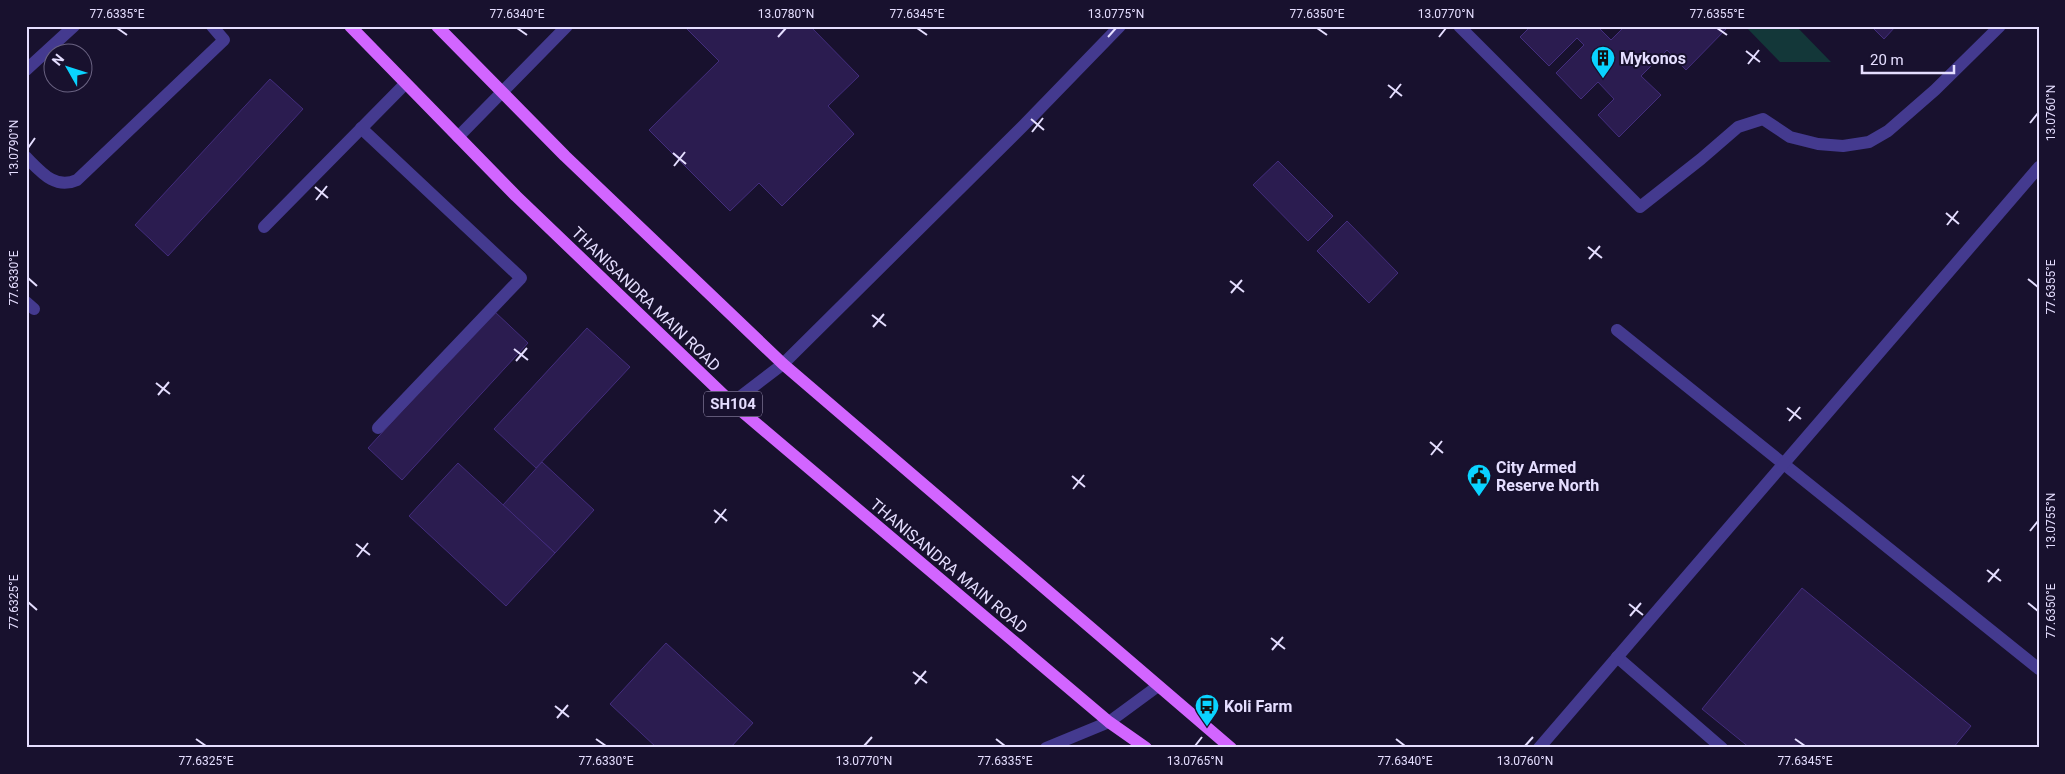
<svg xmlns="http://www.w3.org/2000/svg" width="2065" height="774" viewBox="0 0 2065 774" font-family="Roboto,sans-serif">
<rect width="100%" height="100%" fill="#18112e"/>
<!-- green -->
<polygon fill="#133739" points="1745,26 1796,26 1831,62 1780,62"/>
<!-- building -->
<g fill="#2b1c50" stroke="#432d7d">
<polygon points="684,26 810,26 859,76 828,106 854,134 782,206 759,183 730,211 649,130 719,61"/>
<polygon points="1531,26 1597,26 1611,40 1625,26 1729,26 1686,70 1667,50 1641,76 1661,95 1619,137 1598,115 1614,99 1598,82 1581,99 1556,73 1584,45 1577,38 1549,66 1520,37"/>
<polygon points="1871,26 1896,26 1884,39"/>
<polygon points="270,79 303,109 168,256 135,225"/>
<polygon points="1278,161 1333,216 1308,241 1253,185"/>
<polygon points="1347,221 1398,273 1369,303 1317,251"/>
<polygon points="494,311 528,343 402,480 368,448"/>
<polygon points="587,328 630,367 536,468 494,429"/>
<polygon points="542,462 594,510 555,553 503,505"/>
<polygon points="458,463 555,553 506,606 409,516"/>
<polygon points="1802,588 1971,726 1953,748 1750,748 1702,709"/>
<polygon points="666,643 753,723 730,748 657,748 610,704"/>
</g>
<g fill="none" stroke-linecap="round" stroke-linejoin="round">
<!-- minor -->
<g stroke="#443a8f" stroke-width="12">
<polyline points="1459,26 1640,207 1701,159 1738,127 1763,119 1790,137 1818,144 1843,146 1869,142 1888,131 1935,90 2000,26"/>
<polyline points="26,70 74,26"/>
<polyline points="361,128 521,278 378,428"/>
<polyline points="458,137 567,26"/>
<path d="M26,157C41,172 55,190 77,180L224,40L212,26"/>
<polyline points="264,227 405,84"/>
<polyline points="26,302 34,309"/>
<polyline points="1617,330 2039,669"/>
<polyline points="732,403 783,364 1024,125 1120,26"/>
<polyline points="1617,657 1722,748"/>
<polyline points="1046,748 1109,722 1158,686"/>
<polyline points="1539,748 2039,167"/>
</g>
<!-- major -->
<g stroke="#d265ff" stroke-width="12">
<polyline points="350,26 516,196 732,403 1109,722 1146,748"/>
<polyline points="437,26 565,156 783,364 1231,748"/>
</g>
</g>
<!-- ticks -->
<path fill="none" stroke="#e5deff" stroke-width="2" d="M117,28L127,35M517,28L527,35M917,28L927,35M1317,28L1327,35M1717,28L1727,35M778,37L786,28M1108,37L1116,28M1439,37L1446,28M1746,51L1760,62M1748,64L1759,50M1388,85L1402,96M1390,98L1401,84M1031,119L1044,130M2030,123L2038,113M1032,132L1043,118M28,148L35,138M673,153L686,164M674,166L685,152M315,187L328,198M316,200L327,186M1946,213L1959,224M1947,225L1958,211M1588,247L1602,258M1589,259L1600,246M28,278L37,286M2028,279L2038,287M1230,281L1244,292M1231,293L1242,280M872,315L886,326M873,327L884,314M514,349L528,360M516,361L527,348M156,383L170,394M158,395L169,382M1787,408L1801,419M1789,421L1800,407M1430,442L1443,453M1431,455L1442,441M1072,476L1085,487M1073,489L1084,475M714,510L727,521M715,523L726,509M2030,531L2038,521M356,544L370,555M357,557L368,543M1987,570L2001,581M1988,582L1999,569M28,602L37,610M2028,603L2038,611M1629,604L1643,615M1630,616L1641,603M1271,638L1285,649M1272,650L1283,637M913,672L927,683M915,684L926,671M555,706L569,717M557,718L568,705M196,739L206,746M596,739L606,746M996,739L1005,746M1396,739L1405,746M1795,739L1805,746M864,746L872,737M1195,746L1202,737M1525,746L1533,737"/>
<!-- icons -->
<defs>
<symbol id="building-pin" viewBox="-11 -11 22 30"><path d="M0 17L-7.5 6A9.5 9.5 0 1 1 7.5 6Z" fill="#0ad3ff" stroke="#18112e"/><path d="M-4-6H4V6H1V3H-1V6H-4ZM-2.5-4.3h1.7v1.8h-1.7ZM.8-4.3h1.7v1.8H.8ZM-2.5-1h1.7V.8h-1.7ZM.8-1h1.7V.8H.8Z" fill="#111"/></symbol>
<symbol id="civic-pin" viewBox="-11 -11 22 30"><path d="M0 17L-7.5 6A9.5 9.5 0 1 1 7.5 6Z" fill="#0ad3ff" stroke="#18112e"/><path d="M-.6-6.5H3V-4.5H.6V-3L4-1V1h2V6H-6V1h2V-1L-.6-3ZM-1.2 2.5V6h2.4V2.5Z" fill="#111"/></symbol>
<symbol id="bus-pin" viewBox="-11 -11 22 30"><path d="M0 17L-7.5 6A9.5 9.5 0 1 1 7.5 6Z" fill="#0ad3ff" stroke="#18112e"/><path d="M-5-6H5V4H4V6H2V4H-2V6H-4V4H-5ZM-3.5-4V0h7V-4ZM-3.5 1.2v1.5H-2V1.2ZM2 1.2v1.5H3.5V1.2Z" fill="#111"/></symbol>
</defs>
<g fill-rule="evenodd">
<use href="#building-pin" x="1589" y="44" width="28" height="38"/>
<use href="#civic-pin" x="1465" y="462" width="28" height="38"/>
<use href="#bus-pin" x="1193" y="692" width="28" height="38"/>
</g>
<g text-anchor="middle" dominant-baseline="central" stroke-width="4" stroke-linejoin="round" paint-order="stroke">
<!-- shield labels -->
<rect fill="#18112e" stroke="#a8a0c0" stroke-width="1" x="704" y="391.5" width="58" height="25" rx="4"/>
<g font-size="15" font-weight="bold" fill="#e5deff">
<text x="733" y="404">SH104</text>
</g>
<!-- poi labels -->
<g font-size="16" font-weight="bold" fill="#e5deff" stroke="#18112e" text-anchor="start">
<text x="1620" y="58">Mykonos</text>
<text x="1496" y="467">City Armed<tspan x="1496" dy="18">Reserve North</tspan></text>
<text x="1224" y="706">Koli Farm</text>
</g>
<!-- street labels -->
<g font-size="16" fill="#e5deff" stroke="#18112e">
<text transform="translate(646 299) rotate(44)">THANISANDRA MAIN ROAD</text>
<text transform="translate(949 566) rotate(40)">THANISANDRA MAIN ROAD</text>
</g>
</g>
<!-- border -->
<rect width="2065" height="774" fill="none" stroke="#18112e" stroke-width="55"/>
<!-- north arrow -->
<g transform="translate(68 68) rotate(309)"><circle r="24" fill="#18112e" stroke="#6a6382"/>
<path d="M0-4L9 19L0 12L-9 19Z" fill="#0ad3ff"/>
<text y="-8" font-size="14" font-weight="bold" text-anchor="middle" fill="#e5deff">N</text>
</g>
<!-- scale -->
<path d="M1862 65v8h92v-8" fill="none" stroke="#e5deff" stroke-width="2.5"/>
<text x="1870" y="65" font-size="15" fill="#e5deff" stroke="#18112e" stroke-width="4" paint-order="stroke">20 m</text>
<rect x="28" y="28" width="2010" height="718" fill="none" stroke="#e5deff" stroke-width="2"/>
<g font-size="12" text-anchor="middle" fill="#e5deff">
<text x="117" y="18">77.6335°E</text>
<text x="517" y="18">77.6340°E</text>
<text x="786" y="18">13.0780°N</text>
<text x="917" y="18">77.6345°E</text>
<text x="1116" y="18">13.0775°N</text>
<text x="1317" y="18">77.6350°E</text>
<text x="1446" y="18">13.0770°N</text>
<text x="1717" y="18">77.6355°E</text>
<text transform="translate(2051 113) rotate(-90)" y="4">13.0760°N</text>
<text transform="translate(14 148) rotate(-90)" y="4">13.0790°N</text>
<text transform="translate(14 278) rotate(-90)" y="4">77.6330°E</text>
<text transform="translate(2051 287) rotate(-90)" y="4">77.6355°E</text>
<text transform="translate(2051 521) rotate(-90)" y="4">13.0755°N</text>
<text transform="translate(14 602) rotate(-90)" y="4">77.6325°E</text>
<text transform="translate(2051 611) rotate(-90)" y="4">77.6350°E</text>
<text x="206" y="765">77.6325°E</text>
<text x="606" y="765">77.6330°E</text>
<text x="864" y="765">13.0770°N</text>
<text x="1005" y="765">77.6335°E</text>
<text x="1195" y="765">13.0765°N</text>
<text x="1405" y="765">77.6340°E</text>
<text x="1525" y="765">13.0760°N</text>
<text x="1805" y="765">77.6345°E</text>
</g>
</svg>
